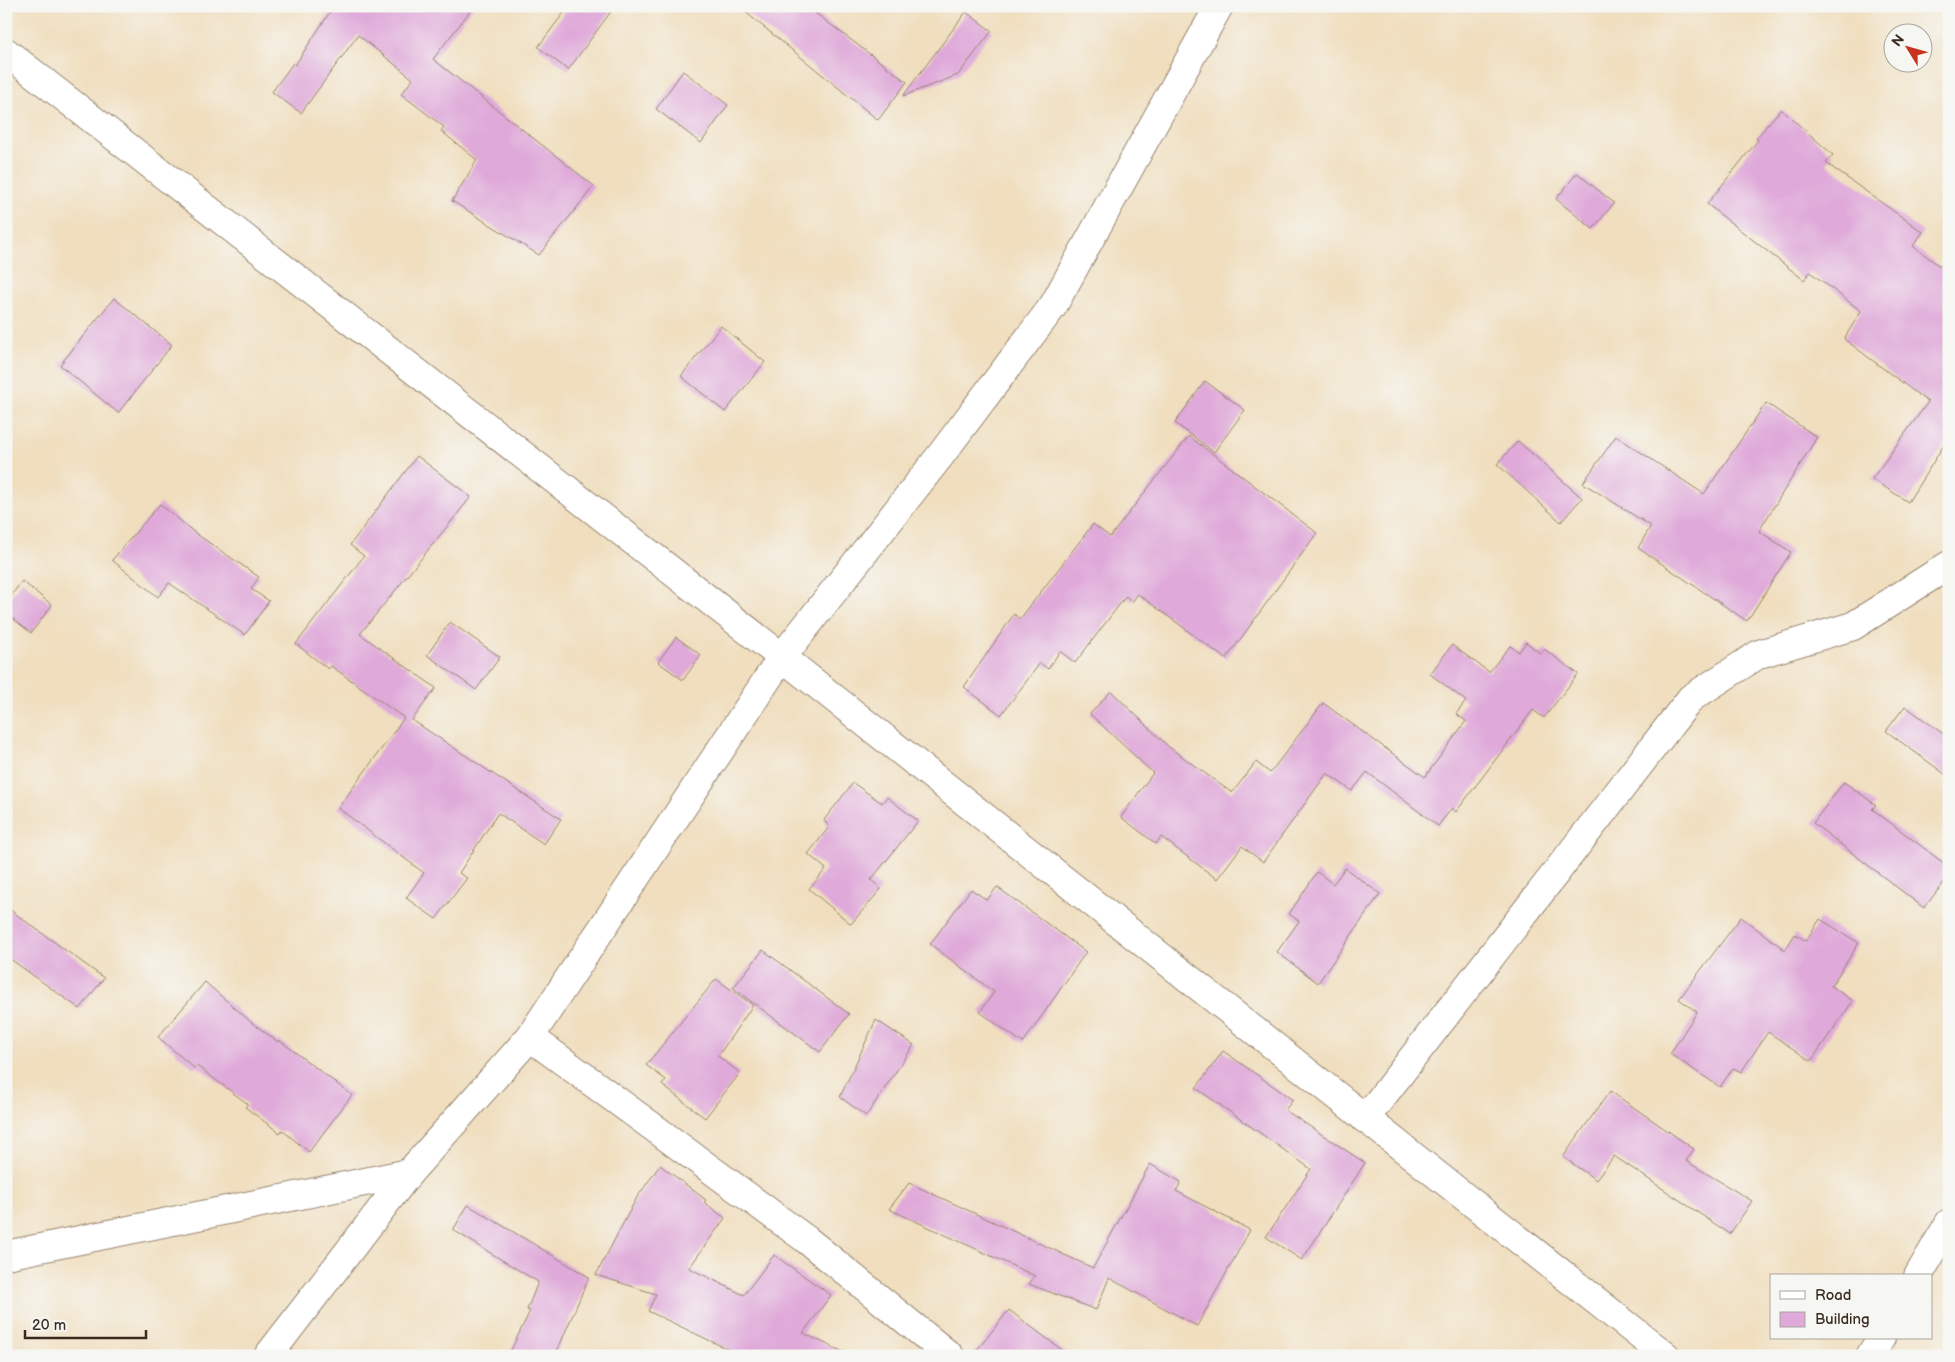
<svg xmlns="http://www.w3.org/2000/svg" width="1955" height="1362" viewBox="0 0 1955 1362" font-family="'Balsamiq Sans',sans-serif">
<rect width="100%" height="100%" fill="#f6f6f2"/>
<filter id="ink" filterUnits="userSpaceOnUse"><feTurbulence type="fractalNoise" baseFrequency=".02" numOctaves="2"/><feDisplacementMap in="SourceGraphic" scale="10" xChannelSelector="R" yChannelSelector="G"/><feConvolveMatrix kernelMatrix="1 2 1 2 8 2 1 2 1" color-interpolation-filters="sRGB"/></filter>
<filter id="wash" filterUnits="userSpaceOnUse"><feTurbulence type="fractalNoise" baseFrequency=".0096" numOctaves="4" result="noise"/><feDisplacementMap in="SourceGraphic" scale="20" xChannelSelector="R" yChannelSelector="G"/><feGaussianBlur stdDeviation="1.12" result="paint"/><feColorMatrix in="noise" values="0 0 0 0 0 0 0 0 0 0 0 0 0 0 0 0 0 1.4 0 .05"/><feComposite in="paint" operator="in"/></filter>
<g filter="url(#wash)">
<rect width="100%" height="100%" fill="#f0debe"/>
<g id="blocks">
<!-- building -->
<g fill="#dfa9d9">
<polygon points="323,6 474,6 433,59 594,186 539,255 452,201 477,160 441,131 444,127 401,94 413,79 358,35 301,113 272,92 293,63 295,65 330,12"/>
<polygon points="569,6 615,6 568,70 538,47"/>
<polygon points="738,6 806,6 907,82 878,120"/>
<polygon points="966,12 992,31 958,75 903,96"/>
<polygon points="683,71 728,105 701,143 656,109"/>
<polygon points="1781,109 1833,155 1826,163 1923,232 1913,246 1949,273 1949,437 1908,502 1872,479 1928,402 1844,339 1861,311 1810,272 1804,280 1707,204 1758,140 1756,138"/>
<polygon points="1577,173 1614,203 1593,229 1556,199"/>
<polygon points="114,298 172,345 118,413 60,365"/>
<polygon points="721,326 765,362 725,412 681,376"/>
<polygon points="1205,381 1245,410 1214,452 1175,423"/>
<polygon points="1766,403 1817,437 1759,531 1791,552 1747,621 1638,548 1651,526 1583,483 1616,436 1704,494"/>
<polygon points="1189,436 1317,533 1226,659 1138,594 1132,602 1126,596 1075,663 1060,651 1048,669 1040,663 1001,715 964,687 1014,614 1020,619 1093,524 1110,537"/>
<polygon points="1518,441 1582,498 1561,522 1497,464"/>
<polygon points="417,456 471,497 360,634 436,688 412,720 561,819 544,844 498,813 459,873 467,878 436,919 406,898 424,873 338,808 404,718 331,666 328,669 296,644 364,556 350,545"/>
<polygon points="160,504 195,533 259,577 251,589 269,601 245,635 169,583 158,597 112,560"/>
<polygon points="22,581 52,605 31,633 6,613 6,603"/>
<polygon points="450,622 500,657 476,690 427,655"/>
<polygon points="676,637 701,655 683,680 658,662"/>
<polygon points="1526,642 1541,654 1544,649 1578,674 1544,718 1533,710 1456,812 1452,808 1438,826 1367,772 1352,791 1327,773 1263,862 1242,846 1217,879 1161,837 1156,844 1121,817 1153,773 1090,714 1111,691 1169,747 1232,793 1256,762 1270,773 1323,703 1425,777 1466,721 1456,714 1466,701 1430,674 1452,645 1489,672 1510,646 1519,652"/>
<polygon points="1905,706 1949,738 1949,777 1886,731"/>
<polygon points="1844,782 1876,805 1872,809 1949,867 1949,876 1924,908 1813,823"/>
<polygon points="853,783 882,803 887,797 918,821 871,880 881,889 851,924 809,889 826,869 808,854 829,827 824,820"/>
<polygon points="1345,868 1380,894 1318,983 1277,952 1299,921 1289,914 1317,872 1333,884"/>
<polygon points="997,887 1086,952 1023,1043 980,1012 994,992 930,944 971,889 987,900"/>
<polygon points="6,907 104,978 80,1009 6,956"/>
<polygon points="1741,917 1785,950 1795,934 1806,941 1820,919 1859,943 1831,986 1853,1001 1811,1061 1768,1032 1741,1072 1733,1068 1720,1087 1670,1054 1697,1012 1679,999"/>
<polygon points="763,950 849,1014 820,1052 733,988"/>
<polygon points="716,979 753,1005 718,1056 740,1073 705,1118 662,1085 666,1080 646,1065"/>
<polygon points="205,982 251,1022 278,1042 279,1040 352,1095 309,1152 282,1130 280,1133 245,1107 248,1104 197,1066 194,1068 158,1037"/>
<polygon points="876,1020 914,1045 866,1116 840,1097"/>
<polygon points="1223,1051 1293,1100 1285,1110 1365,1163 1302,1260 1266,1237 1311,1169 1196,1088"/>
<polygon points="1610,1091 1694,1149 1686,1161 1752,1201 1730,1234 1614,1156 1596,1180 1563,1157"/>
<polygon points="1150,1164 1181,1182 1176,1191 1250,1230 1197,1326 1109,1278 1096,1310 1029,1284 1035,1276 889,1209 909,1183 1093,1268"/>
<polygon points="660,1165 706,1200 704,1202 725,1218 689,1268 744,1295 774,1255 831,1295 803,1333 852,1356 742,1356 648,1311 656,1294 596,1275 636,1199"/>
<polygon points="468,1205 589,1277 555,1356 508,1356 530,1311 527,1310 538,1282 453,1230"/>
<polygon points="1009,1310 1070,1356 972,1356"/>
</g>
</g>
</g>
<g filter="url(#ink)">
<use href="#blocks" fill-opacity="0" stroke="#96846e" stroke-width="1"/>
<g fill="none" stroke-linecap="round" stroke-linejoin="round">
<defs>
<g id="street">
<polyline points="6,52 782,657 1666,1356"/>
<polyline points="530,1037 807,1240 950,1356"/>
<polyline points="1365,1119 1691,698 1759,654 1853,626 1949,565"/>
<polyline points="6,1255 409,1173 530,1037 782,657 940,456 1053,306 1219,6"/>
<polyline points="1918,1276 1949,1223"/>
<polyline points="268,1356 409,1173"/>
<polyline points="1870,1356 1881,1338"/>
</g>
</defs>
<!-- street casing -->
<use href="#street" stroke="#96846e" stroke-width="30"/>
<!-- street -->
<use href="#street" stroke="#fff" stroke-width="28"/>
</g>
</g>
<!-- margin -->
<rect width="1955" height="1362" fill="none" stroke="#f6f6f2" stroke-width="25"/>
<!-- legend -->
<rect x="1770" y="1274" width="162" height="65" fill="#f6f6f2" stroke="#aba49d"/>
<rect x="1780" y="1291" width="25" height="8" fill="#ffffff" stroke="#aba49d"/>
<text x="1815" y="1300" font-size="15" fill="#3b2a1e">Road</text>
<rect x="1780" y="1312" width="25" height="15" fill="#dfa9d9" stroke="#aba49d"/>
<text x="1815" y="1324" font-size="15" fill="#3b2a1e">Building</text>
<!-- north arrow -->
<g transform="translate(1908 48) rotate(307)"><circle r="24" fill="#f6f6f2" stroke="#aba49d"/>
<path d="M0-4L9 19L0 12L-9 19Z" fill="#c8321e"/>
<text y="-8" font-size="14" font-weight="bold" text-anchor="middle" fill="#3b2a1e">N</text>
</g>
<!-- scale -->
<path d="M25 1330v8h121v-8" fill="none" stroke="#3b2a1e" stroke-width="2.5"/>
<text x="32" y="1330" font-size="15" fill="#3b2a1e" stroke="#f6f6f2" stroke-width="4" paint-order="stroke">20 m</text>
</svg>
